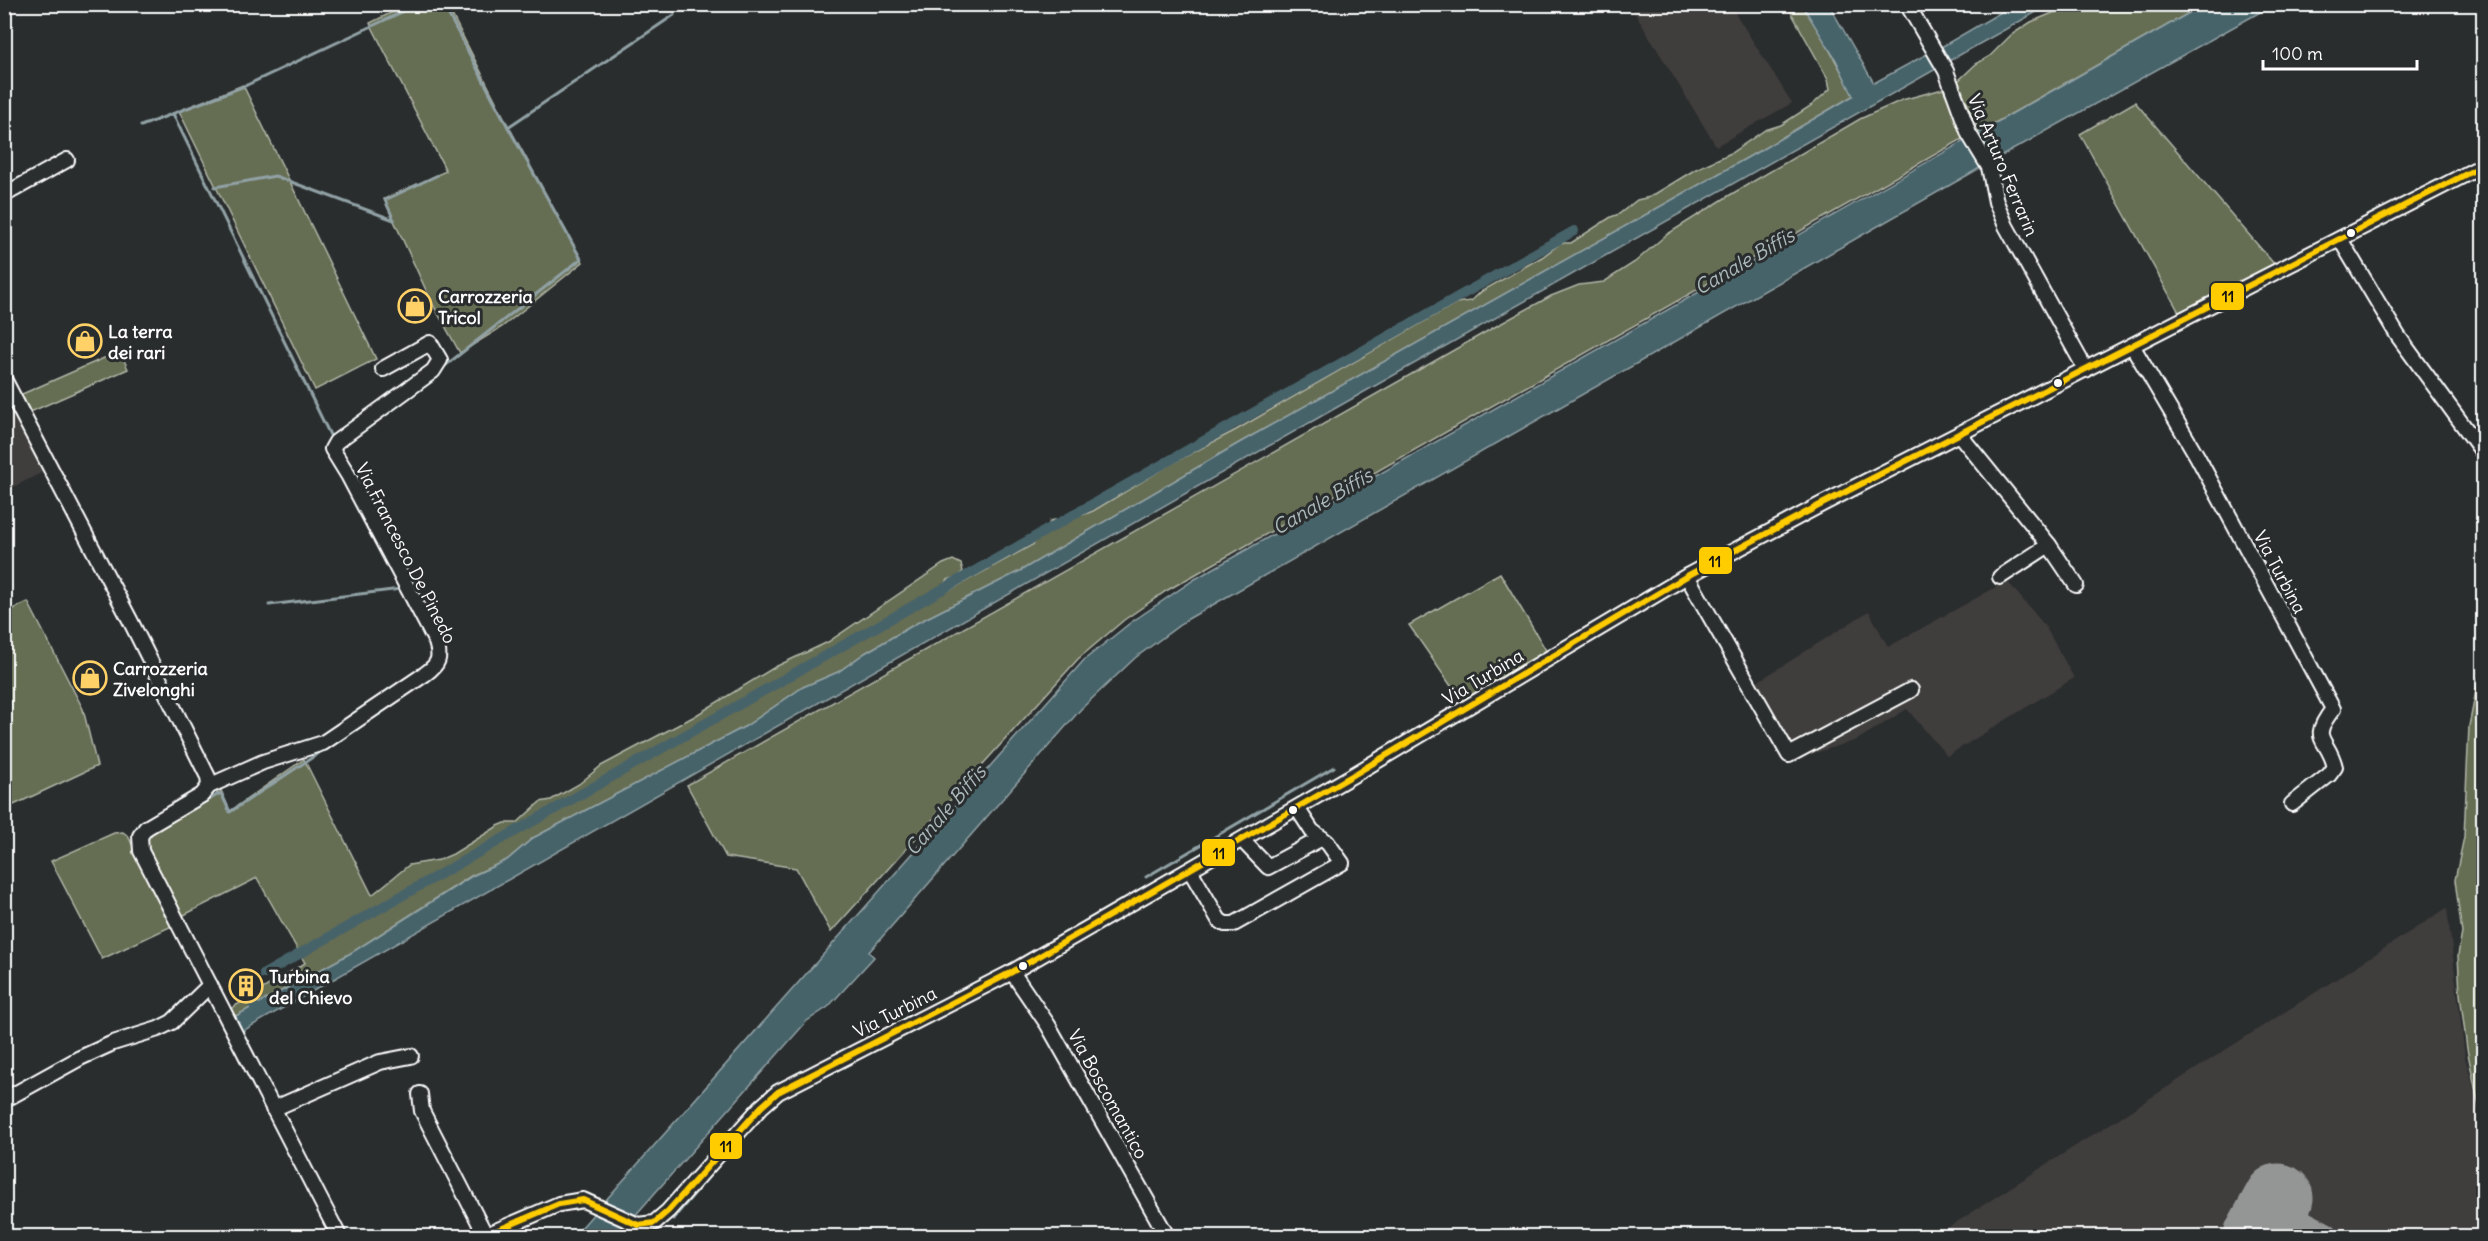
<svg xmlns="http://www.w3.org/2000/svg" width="2488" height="1241" viewBox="0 0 2488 1241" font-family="Delius,sans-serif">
<rect width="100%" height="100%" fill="#2a2d2e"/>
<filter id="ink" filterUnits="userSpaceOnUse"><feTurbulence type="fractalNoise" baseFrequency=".0167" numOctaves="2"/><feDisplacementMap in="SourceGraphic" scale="12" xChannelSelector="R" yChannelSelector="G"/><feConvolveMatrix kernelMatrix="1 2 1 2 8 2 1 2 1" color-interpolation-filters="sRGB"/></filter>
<g filter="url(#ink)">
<!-- built -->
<g fill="#403d3c">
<polygon points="1630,5 1730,5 1792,103 1716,146"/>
<polygon points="4,392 45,471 5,491 4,491"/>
<polygon points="2007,581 2045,626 2074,678 1947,756 1907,709 1857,740 1792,760 1754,684 1869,611 1888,647"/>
<polygon points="2447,908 2465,1057 2483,1122 2483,1236 1935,1236"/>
</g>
<!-- green -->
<g fill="#656d52" stroke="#b2b6a8" stroke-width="1.5">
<polygon points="409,4 447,5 508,125 583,262 502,327 460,353 431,301 384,199 446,171 370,23"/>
<path d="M1787,5H1802L1811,16L1854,95L1761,150L1239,443L1020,571L917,623L865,653L838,672L803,687L746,726L533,838L507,860L471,876L351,953L234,1017L230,1009L305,963L257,878L180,917L145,848V837L149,833L216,795L220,788L230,811L304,759L372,895L409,865L439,860L453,854L498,826L505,823H517L540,802L551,800L579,784L601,766L693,717L775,667L828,642L943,564L953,560L961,564L963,571L957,578C947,578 945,581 942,590H950L1034,544L1032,541L1040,530H1046L1050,521C1066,517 1078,518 1093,511L1171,464L1236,430L1456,303L1471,301L1482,291L1542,257L1561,243H1571L1611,217L1619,214L1637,200L1650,197L1696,169L1731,153L1765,130L1781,125L1812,105L1830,89L1828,79Z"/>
<polygon points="2072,5 2203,5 1979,132 1958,81 1976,64 1990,56 2011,35 2031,22"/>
<polygon points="243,85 376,359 315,390 179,111"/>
<polygon points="1943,89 1966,137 1166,591 1124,620 1078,659 831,932 796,868 726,857 687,785 1491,329 1551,296 1579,285 1604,282 1635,262 1666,235 1730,195 1860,119 1902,100"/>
<polygon points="2135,102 2275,265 2180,314 2080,134"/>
<polygon points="120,351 128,369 28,413 20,395"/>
<polygon points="1500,573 1547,652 1462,702 1409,625"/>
<polygon points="28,602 83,709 97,766 5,809 5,613"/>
<polygon points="2483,656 2484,1126 2483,1126 2467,1049 2460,994 2458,955 2462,933 2455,880 2464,837 2469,726"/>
<polygon points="123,832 128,836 172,926 102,959 51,861 114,833"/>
</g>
<!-- water -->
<g fill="#47646b" stroke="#91a2a6" stroke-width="1.5">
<polygon points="2015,4 2049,5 1949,61 1941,47"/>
<polygon points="1802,5 1829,5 1874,83 1927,54 1936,69 1318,418 241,1032 234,1017 351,953 472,876 507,860 533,838 746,726 803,687 838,672 865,653 917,623 1020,571 1239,443 1761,150 1853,96 1836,60"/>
<polygon points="2203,5 2273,5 1980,168 1188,619 1135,658 1081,709 869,952 874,957 828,1007 807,1021 617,1236 574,1236 1084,660 1130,623 1195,579"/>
</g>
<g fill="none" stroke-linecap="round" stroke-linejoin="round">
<!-- stream -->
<g stroke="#91a2a6" stroke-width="3">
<polyline points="443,4 508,127"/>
<polyline points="173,114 330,435"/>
<polyline points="141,126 247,85 419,4"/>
<polyline points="215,187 275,176 394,220"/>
<polyline points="394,220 385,200 438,175"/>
<polyline points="441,369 581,259 508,127 674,15"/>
<polyline points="269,605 401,589"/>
<polyline points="166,824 221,793 230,812 325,749"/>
<polyline points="1146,877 1334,767"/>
<polyline points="673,1219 727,1155"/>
</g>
<!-- canal -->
<g stroke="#47646b" stroke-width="10">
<polyline points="264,974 1574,231"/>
<polyline points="244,986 258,1013 264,1010"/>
</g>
<!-- taxiway -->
<polyline stroke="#949696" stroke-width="28" points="2273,1209 2325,1236"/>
<!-- runway -->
<polyline stroke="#949696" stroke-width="69" points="2258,1236 2279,1198"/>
<defs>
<g id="minor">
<polyline points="1907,4 1946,71 1969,134 1989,167 1996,202 2006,226 2086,370"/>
<polyline points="4,195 67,160"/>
<polyline points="2340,239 2398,336 2484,454"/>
<path d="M2133,347L2197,456L2333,709C2308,741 2328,737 2335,767L2329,775L2292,804"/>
<polyline points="4,379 130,620 208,777 209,786 202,795 146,828 140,836 141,851 339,1236"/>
<polyline points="1959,434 2049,545 2076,585"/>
<polyline points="1687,576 1789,755 1911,690"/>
<polyline points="2000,577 2049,545"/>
<path d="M209,786L263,762L323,743L425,674C439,664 441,658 436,642L348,475L332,449L336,442L433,371L440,360L430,343L383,369"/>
<polyline points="1242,840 1268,867 1322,838"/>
<polyline points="1190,870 1219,920 1225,924 1234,924 1342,863 1327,842 1312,831 1297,808"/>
<polyline points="1012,972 1048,1025 1167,1236"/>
<polyline points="420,1094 422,1111 486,1236"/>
<polyline points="4,1100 80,1058 113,1043 158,1029 172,1022 210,985"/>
<polyline points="273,1109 380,1062 411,1056"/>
<polyline points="484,1236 559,1204 583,1200 638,1225 654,1223 668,1211 761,1107 778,1092 1012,972 1355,774 1687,576 1822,504 2484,165"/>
</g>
</defs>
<!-- minor casing -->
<use href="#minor" stroke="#fff" stroke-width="18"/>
<!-- minor -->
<use href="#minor" stroke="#2a2d2e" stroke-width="14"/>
<defs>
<polyline id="bus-1" points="484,1236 559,1204 583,1200 638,1225 654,1223 668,1211 761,1107 778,1092 1012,972 1355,774 1687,576 1822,504 2484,165"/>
</defs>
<!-- bus-1 casing -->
<use href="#bus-1" stroke="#2a2d2e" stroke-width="10"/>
<!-- bus-1 -->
<use href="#bus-1" stroke="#fc0" stroke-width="6"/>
</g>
</g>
<!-- icons -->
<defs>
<symbol id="shop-ring" viewBox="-11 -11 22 22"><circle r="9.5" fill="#2a2d2e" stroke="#ffd166" stroke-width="1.5"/><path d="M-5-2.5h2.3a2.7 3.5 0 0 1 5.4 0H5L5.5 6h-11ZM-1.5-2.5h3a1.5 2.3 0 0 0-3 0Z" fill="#ffd166"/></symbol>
<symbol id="building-ring" viewBox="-11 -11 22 22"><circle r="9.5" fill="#2a2d2e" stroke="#ffd166" stroke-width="1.5"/><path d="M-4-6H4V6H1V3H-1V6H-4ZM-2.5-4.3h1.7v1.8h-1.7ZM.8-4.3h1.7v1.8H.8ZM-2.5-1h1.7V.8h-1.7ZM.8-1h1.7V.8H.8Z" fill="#ffd166"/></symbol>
</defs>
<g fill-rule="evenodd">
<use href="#shop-ring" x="396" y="287" width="38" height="38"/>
<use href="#shop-ring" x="66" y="322" width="38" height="38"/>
<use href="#shop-ring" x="71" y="659" width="38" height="38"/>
<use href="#building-ring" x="227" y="967" width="38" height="38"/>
</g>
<!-- markers -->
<g fill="#fff" stroke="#2a2d2e" stroke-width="2">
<circle cx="2351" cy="233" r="5"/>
<circle cx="2058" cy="383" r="5"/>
<circle cx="1293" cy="810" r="5"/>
<circle cx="1023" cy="966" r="5"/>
</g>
<g text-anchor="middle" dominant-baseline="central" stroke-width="6" stroke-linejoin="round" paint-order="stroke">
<!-- street labels -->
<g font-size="18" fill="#fff" stroke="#2a2d2e">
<text transform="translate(2003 165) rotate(67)">Via Arturo Ferrarin</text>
<text transform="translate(406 553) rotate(63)">Via Francesco De Pinedo</text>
<text transform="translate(2280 572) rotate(62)">Via Turbina</text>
<text transform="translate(1483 677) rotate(-31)">Via Turbina</text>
<text transform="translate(895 1012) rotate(-27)">Via Turbina</text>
<text transform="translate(1108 1094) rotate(61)">Via Boscomantico</text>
</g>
<!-- poi labels -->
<g font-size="18" font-weight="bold" fill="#fff" stroke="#2a2d2e" text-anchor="start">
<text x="438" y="296">Carrozzeria<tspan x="438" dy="21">Tricol</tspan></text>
<text x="108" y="331">La terra<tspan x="108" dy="21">dei rari</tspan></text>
<text x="113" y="668">Carrozzeria<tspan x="113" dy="21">Zivelonghi</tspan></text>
<text x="269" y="976">Turbina<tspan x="269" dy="21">del Chievo</tspan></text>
</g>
<!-- water labels -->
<g font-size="20" font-style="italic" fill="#acb9bc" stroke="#2a2d2e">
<text transform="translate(1744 261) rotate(-30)">Canale Biffis</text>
<text transform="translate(1322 501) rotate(-30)">Canale Biffis</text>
<text transform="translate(945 810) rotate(-49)">Canale Biffis</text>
</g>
</g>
<g stroke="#2a2d2e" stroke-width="2">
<rect x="2210" y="282" width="35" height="29" rx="6" fill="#fc0"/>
<rect x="1698" y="546" width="35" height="29" rx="6" fill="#fc0"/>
<rect x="1201" y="838" width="35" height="29" rx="6" fill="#fc0"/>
<rect x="709" y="1132" width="34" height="28" rx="6" fill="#fc0"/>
</g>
<g font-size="16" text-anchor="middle" font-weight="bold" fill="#111">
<text x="2228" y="302">11</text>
<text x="1715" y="567">11</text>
<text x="1219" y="859">11</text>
<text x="726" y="1152">11</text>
</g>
<!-- margin -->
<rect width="2488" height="1241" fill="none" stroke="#2a2d2e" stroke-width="24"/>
<rect x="12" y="12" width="2464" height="1217" fill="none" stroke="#fff" stroke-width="2" filter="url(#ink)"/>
<!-- scale -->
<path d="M2263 60v9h154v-9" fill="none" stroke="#ffffff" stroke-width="3"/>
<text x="2272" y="60" font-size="18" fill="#ffffff" stroke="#2a2d2e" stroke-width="4.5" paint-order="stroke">100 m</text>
</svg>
